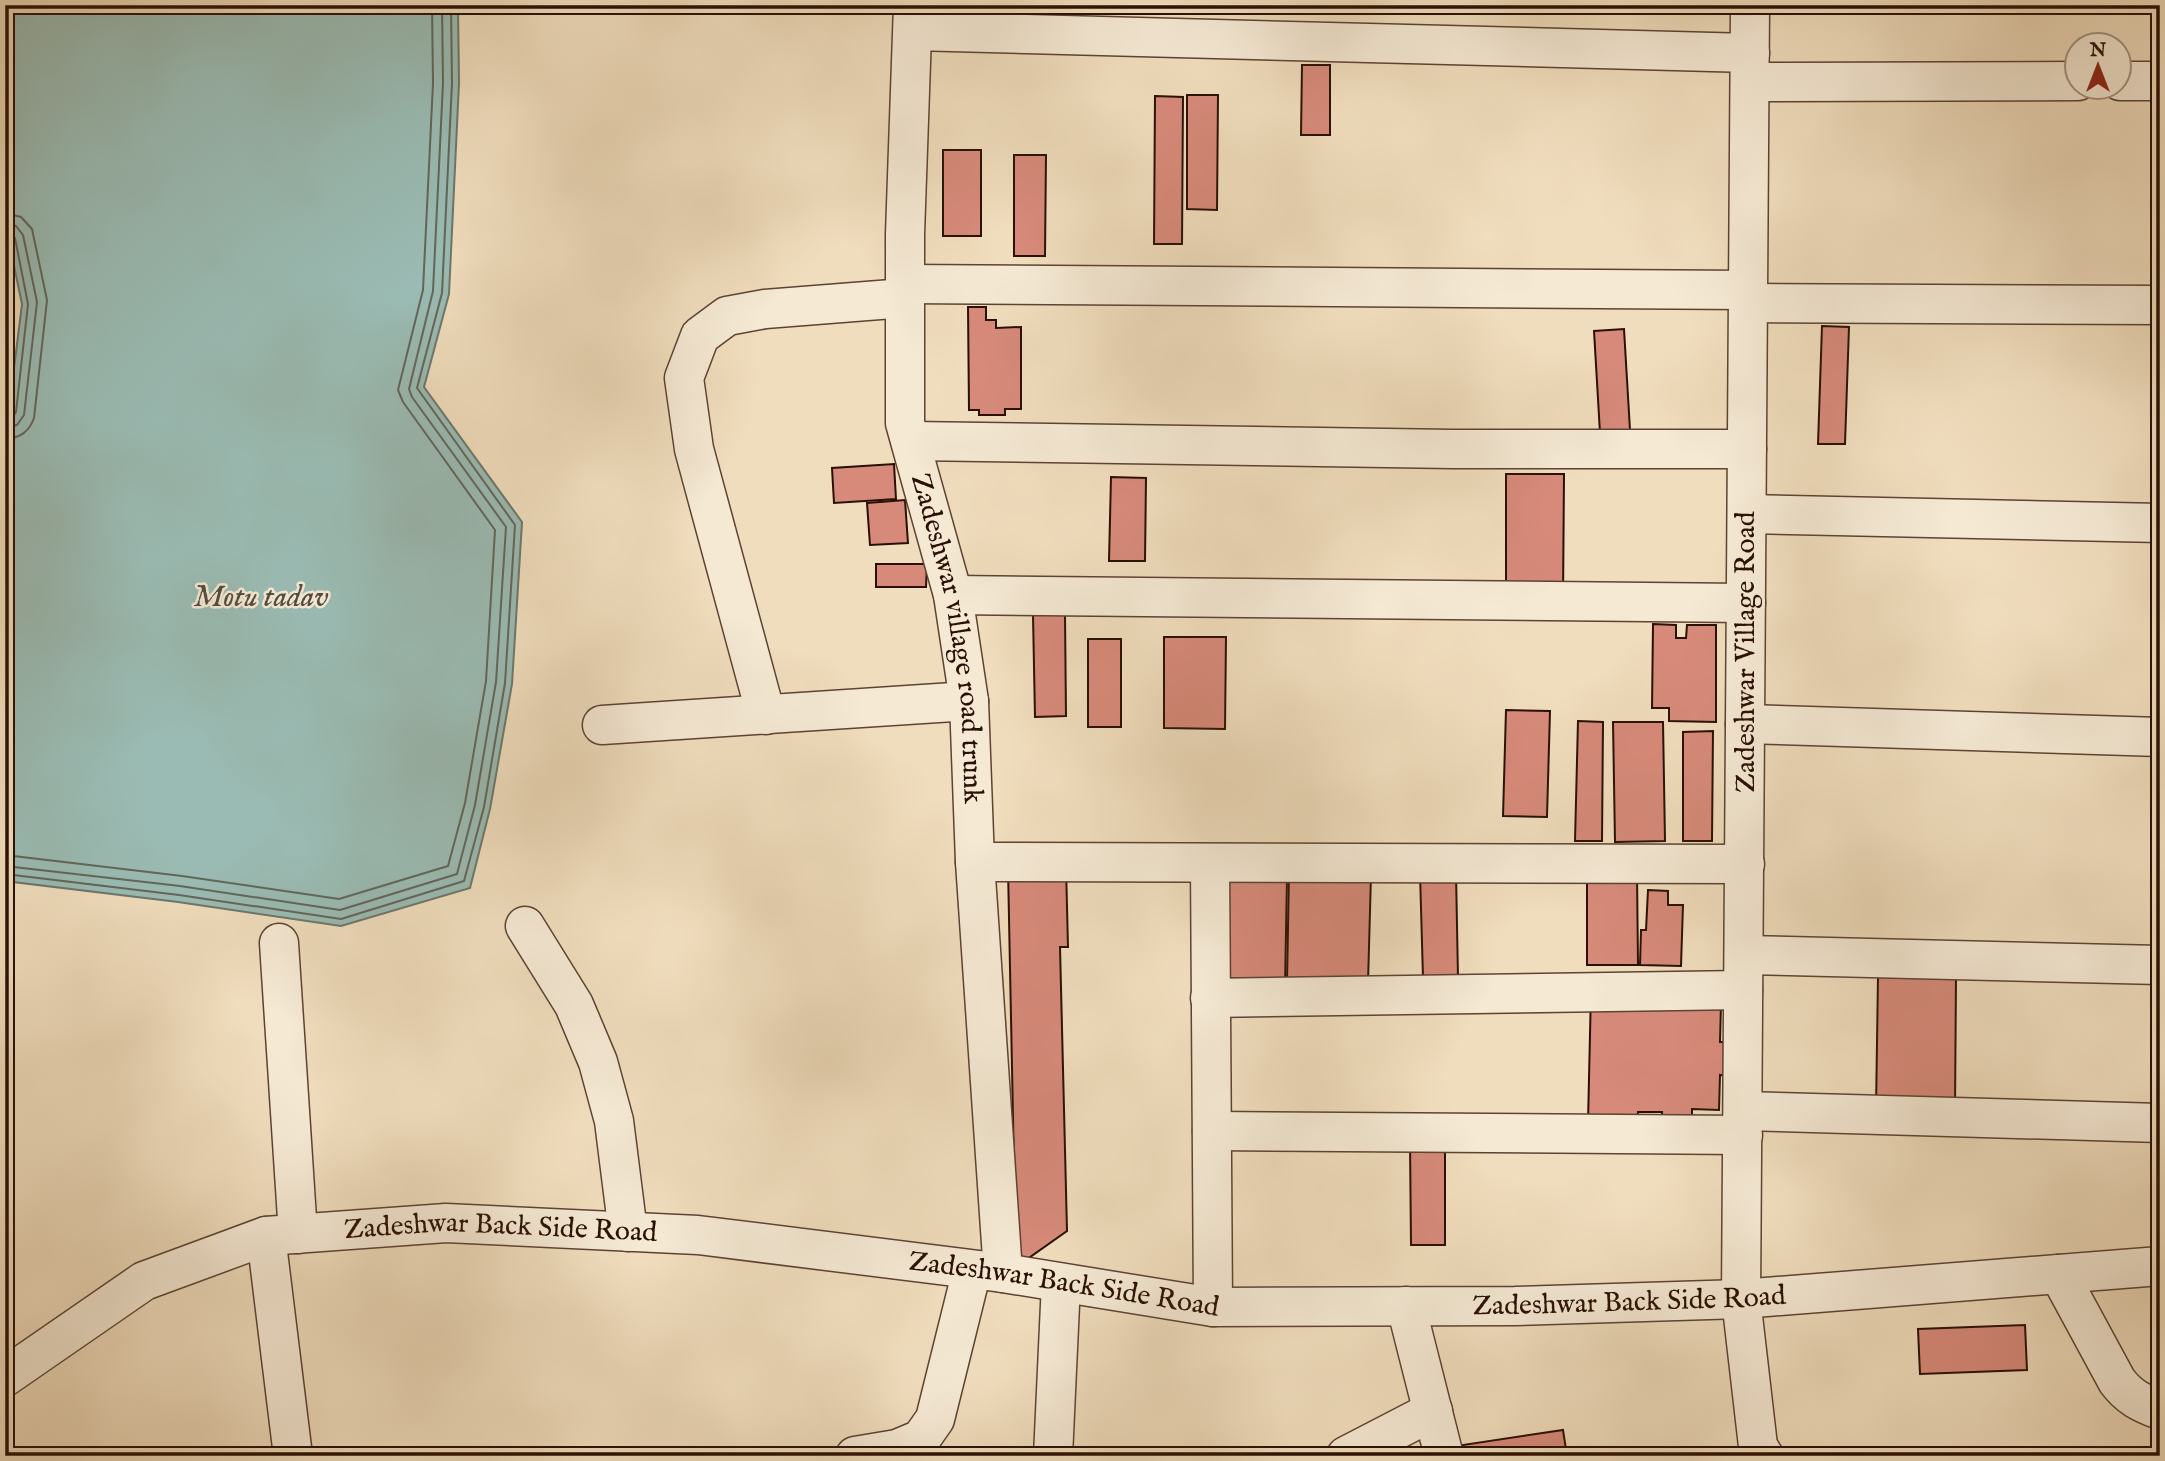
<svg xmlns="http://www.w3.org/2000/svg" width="2165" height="1461" viewBox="0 0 2165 1461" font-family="'IM FELL English',serif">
<rect width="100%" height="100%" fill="#f0ddbd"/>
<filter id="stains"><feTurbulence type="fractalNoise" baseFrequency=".00286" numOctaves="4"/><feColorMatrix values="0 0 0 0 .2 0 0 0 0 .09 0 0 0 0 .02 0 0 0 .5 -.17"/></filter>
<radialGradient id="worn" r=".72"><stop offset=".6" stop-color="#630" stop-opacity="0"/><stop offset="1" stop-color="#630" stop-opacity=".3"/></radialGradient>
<!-- water -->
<polygon fill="#9abbb3" stroke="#6d776d" stroke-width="2" points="5,5 458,5 459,83 449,294 424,387 522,522 512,684 490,809 470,888 341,926 178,902 5,881 5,440 22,304 5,223"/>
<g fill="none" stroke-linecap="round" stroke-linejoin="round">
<!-- shore -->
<g stroke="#62665b" stroke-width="2">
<path d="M5,213L21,217L32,229L47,300L34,418C29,432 20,438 5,439"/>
<polyline points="5,224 16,226 23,235 37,302 24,415 17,425 5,428"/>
<polyline points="5,232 11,233 15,238 28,304 16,412 12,418 5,419"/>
<polyline points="5,855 182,876 339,899 448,866 465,803 486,681 495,530 403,402 398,390 423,290 433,83 432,5"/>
<polyline points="5,866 180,886 340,910 457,874 475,805 496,682 506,527 412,397 409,389 433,291 443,83 442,5"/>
<polyline points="5,874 179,895 341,919 464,881 484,807 505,683 515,525 417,388 442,293 452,83 451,5"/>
</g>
</g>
<!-- building -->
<g fill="#d78a7a" stroke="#2a1003" stroke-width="2">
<polygon points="1302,65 1330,65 1330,135 1301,135"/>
<polygon points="1187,95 1218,95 1217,210 1187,209"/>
<polygon points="1155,96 1183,97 1182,244 1154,244"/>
<rect x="943" y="150" width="38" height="86"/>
<polygon points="1014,155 1046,155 1045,256 1014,256"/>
<polygon points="968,307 986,307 986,320 996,320 996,328 1021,327 1021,409 1005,409 1005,415 979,415 979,410 969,410"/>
<polygon points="1822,326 1849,327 1845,444 1818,444"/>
<polygon points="1624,329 1630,430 1600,433 1594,331"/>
<polygon points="894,464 896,499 834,503 832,468"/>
<polygon points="1506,474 1564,474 1563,601 1506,601"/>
<polygon points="1111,477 1146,478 1145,561 1109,561"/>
<polygon points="905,500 908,543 870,545 867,503"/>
<polygon points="876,564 927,564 926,587 876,587"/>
<polygon points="1033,615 1065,615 1066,716 1035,717"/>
<polygon points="1653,624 1676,625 1676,638 1686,638 1687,625 1716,625 1716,722 1669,721 1669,708 1652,708"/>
<polygon points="1164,637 1226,637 1225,729 1164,728"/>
<rect x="1088" y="639" width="33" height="88"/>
<polygon points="1506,710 1550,711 1547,817 1503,816"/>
<polygon points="1578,721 1603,722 1602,841 1575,841"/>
<polygon points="1613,722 1663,722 1665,841 1615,842"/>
<polygon points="1713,731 1712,841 1683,841 1683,732"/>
<polygon points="1066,866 1068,947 1060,947 1067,1231 1016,1267 1008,868"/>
<polygon points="1289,873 1371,875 1368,983 1287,981"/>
<polygon points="1420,873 1456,873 1458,977 1423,978"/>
<polygon points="1587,873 1637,873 1638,965 1587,965"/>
<polygon points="1224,877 1287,879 1285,986 1221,984"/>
<polygon points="1648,890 1668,891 1668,905 1683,905 1681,966 1640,965 1641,930 1646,930"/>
<polygon points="1878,977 1956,977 1955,1110 1876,1109"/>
<polygon points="1591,990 1721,1004 1720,1042 1727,1042 1726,1076 1720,1075 1719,1110 1692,1109 1692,1123 1662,1123 1662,1112 1638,1112 1637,1125 1588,1123"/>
<polygon points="1410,1142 1445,1148 1445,1245 1411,1245"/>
<polygon points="2025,1325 2027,1370 1920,1374 1918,1329"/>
<polygon points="1563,1430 1567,1456 1457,1456 1456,1446"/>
</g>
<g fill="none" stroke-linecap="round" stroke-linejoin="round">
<defs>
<g id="minor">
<path id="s1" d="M913,5L905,234V423L953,595L969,701L975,862L1003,1273"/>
<polyline points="1750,5 1741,1299 1758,1446 1764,1456"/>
<polyline points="913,31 1750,53"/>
<polyline points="2120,81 2160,81"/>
<polyline points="1750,82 2078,81"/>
<polyline points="905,284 1748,290"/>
<polyline points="1748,303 2160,305"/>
<polyline points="911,441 1453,449 1747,449"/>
<polyline points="1747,514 2160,523"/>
<polyline points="953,595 1746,603"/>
<polyline points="766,715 694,449 684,378 700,336 727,316 765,309 905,298"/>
<polyline points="1745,724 2160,737"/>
<polyline points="602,725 969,701"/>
<polyline points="975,862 1745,864"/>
<polyline points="1210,863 1213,1307"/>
<polyline points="525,926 574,1005 598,1062 614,1121 628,1232"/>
<polyline points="279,943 298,1234"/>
<polyline points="1744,955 2160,965"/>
<polyline points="1210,998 1743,990"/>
<polyline points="1743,1111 2160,1123"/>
<polyline points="1212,1131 1743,1135"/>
<polyline points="266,1236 293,1456"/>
<path d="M2059,1274L2117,1381C2129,1397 2141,1403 2160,1410"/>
<polyline points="1406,1306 1444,1456"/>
<path id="s2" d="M5,1377L144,1281L266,1236L446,1223L698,1235L1003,1273L1213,1307L1515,1306L1741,1299L2160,1266"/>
<polyline points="855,1456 897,1449 921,1439 935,1419 972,1270"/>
<polyline points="1053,1456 1061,1283"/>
<polyline points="1346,1456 1433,1411"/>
</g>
</defs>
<!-- minor casing -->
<use href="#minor" stroke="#5c4332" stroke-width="41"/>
<!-- minor -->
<use href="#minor" stroke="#f5e9d4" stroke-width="38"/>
</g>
<g text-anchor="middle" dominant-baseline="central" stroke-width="5" stroke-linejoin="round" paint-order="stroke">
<!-- street labels -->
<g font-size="28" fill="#2a1003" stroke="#f5e9d4">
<text stroke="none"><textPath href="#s1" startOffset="639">Zadeshwar village road trunk</textPath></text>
<text transform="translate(1746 652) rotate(-90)">Zadeshwar Village Road</text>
<text stroke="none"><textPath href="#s2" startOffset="534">Zadeshwar Back Side Road</textPath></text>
<text stroke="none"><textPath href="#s2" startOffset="1101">Zadeshwar Back Side Road</textPath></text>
<text stroke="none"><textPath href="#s2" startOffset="1668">Zadeshwar Back Side Road</textPath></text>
</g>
<!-- water labels -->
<g font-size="30" font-style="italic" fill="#514c41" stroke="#f5e9d4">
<text x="261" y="598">Motu tadav</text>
</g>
</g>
<!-- margin -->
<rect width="2165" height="1461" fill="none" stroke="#f0ddbd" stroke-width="28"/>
<rect x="7" y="7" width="2151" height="1447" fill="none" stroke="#2a1003" stroke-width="3.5"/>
<rect x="14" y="14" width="2137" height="1433" fill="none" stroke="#2a1003" stroke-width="2"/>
<!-- north arrow -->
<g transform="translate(2098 66)"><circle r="33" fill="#f5e9d4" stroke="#a49280" stroke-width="2"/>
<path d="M0-5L12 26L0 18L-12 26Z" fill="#8f2418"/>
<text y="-10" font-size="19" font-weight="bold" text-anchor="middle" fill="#2a1003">N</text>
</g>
<rect width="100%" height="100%" filter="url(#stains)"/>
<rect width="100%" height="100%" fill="url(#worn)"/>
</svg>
